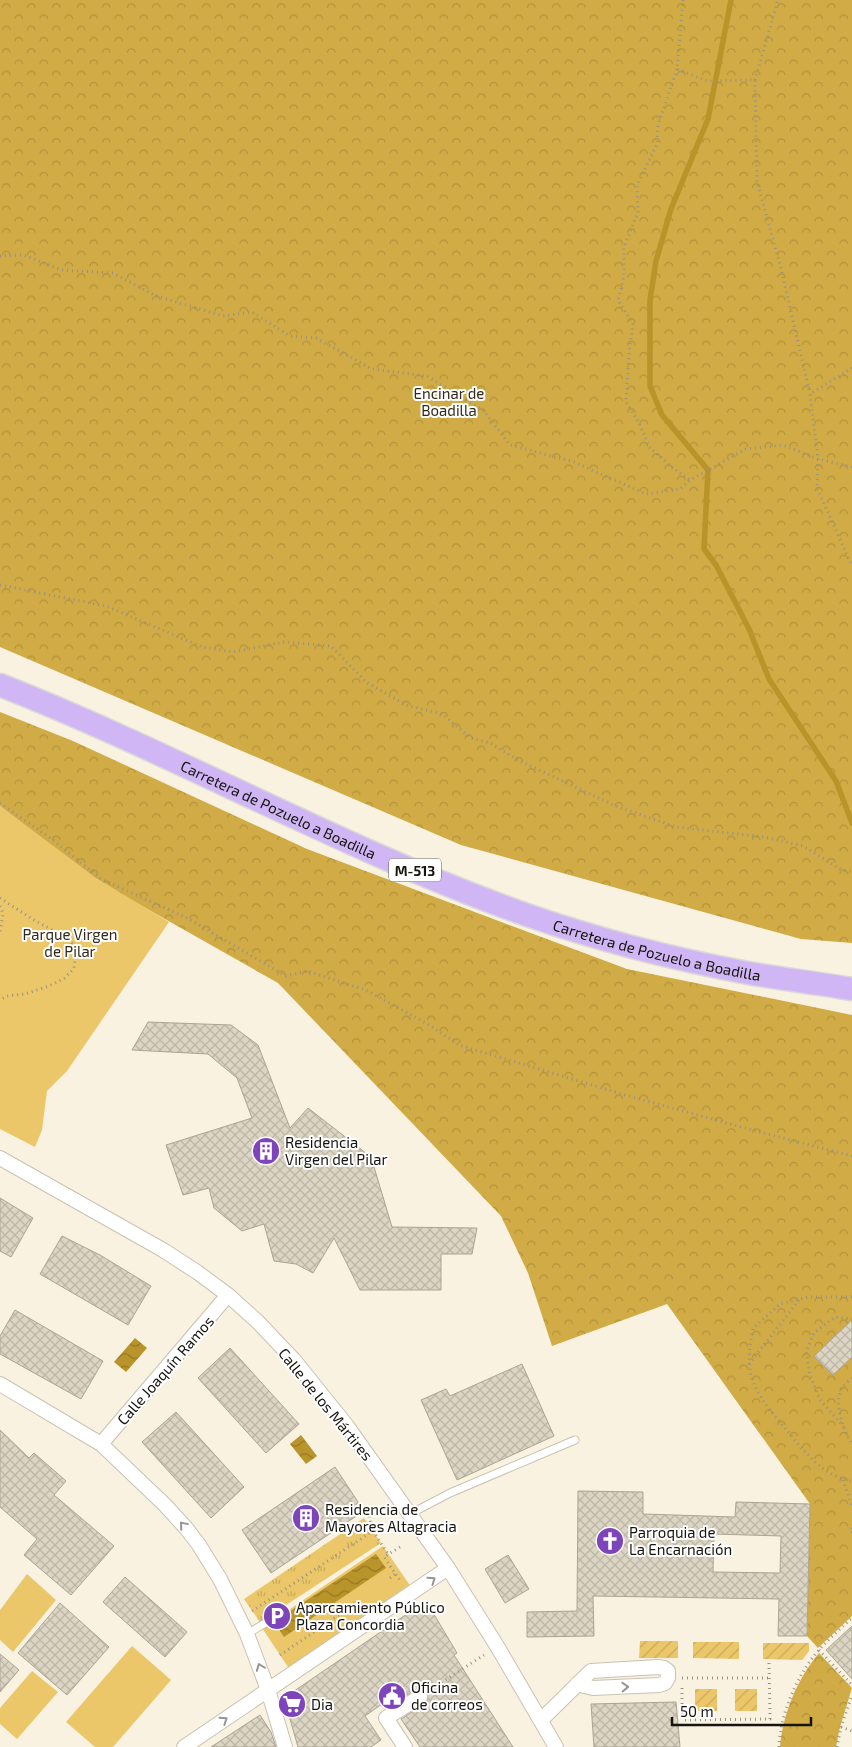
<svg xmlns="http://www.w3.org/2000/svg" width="852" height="1747" viewBox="0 0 852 1747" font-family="'Exo 2',sans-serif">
<defs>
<pattern id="grass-tufts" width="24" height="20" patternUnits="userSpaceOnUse" patternTransform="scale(1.25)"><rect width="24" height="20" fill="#ebc76a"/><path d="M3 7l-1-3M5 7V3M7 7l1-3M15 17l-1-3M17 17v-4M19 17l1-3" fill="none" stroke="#c9aa5b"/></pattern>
<pattern id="forest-crowns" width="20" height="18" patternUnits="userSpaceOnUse" patternTransform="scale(1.25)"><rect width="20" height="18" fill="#d1ab45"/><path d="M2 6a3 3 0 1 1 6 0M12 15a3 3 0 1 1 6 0" fill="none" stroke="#b3923b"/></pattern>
<pattern id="garden-furrows" width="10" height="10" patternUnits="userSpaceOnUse" patternTransform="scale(1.25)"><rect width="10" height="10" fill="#ebc76a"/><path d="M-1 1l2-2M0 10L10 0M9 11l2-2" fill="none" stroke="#c9aa5b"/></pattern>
<pattern id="water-waves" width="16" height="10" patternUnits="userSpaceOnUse" patternTransform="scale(1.25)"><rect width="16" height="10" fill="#b9942a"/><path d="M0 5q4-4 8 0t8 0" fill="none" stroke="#957822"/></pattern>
<pattern id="building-cross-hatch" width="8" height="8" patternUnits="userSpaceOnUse" patternTransform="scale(1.25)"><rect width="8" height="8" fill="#dcd5c4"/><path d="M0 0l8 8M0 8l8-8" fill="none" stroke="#bcb6a7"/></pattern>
</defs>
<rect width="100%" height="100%" fill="#f9f2e0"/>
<!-- grass -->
<polygon fill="url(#grass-tufts)" points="364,1518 381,1543 260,1622 244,1599"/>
<!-- forest -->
<g fill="url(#forest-crowns)">
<polygon points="0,0 852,0 852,943 801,939 461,845 0,647"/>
<polygon points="0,712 73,741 307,849 627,969 852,1015 852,1616 818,1648 807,1636 810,1504 667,1304 552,1346 528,1273 501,1216 278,983 96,880 0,806"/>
<path d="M819,1653L852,1688L840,1727L836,1747H780C783,1714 797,1679 819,1653Z"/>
</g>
<!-- park -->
<g fill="#ebc76a">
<polygon points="0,806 96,878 169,922 67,1071 47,1091 42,1130 35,1147 0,1129"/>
<polygon points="383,1546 411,1587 290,1670 262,1628"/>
<polygon points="27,1574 56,1600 13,1652 0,1640 0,1610"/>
<polygon points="132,1646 171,1680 113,1747 95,1747 66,1722"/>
<polygon points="32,1671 58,1692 17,1739 0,1724 0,1708"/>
</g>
<!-- garden -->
<g fill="url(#garden-furrows)">
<polygon points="640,1641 678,1641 678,1658 639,1658"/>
<polygon points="693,1642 739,1642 739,1659 693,1658"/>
<polygon points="763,1643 809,1643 809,1651 802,1660 763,1659"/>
<rect x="695" y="1689" width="22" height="22"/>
<rect x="735" y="1689" width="22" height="22"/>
</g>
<!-- water -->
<g fill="url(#water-waves)">
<polygon points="135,1338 147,1348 126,1372 114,1362"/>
<polygon points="301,1435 317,1456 306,1464 290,1444"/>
<polygon points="376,1554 386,1568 284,1637 274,1622"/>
</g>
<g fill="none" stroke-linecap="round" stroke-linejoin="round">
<!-- stream -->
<polyline stroke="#b9942a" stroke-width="5.5" points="731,0 708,119 671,209 656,261 650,300 650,386 662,415 708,470 704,549 716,565 749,629 769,679 836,781 852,823"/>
</g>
<!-- building -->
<g fill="url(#building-cross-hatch)" stroke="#aba494" fill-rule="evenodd">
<polygon points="148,1022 231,1025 258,1045 290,1128 308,1108 371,1157 392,1227 477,1228 472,1254 441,1254 441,1290 360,1290 334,1238 313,1273 296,1264 274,1261 264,1224 242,1231 214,1208 209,1188 183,1195 166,1145 252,1118 237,1078 208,1054 132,1050"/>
<polygon points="0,1198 33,1218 11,1257 0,1251"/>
<polygon points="62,1236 100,1255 151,1286 128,1325 40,1274"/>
<polygon points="15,1310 103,1361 81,1399 0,1354 0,1336"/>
<polygon points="852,1320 852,1357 833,1375 814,1356"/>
<polygon points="230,1348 299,1424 266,1453 198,1378"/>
<polygon points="522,1364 554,1436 457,1480 421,1400 446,1389 450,1396"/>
<polygon points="176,1412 244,1487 211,1518 142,1442"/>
<polygon points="0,1430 29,1458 34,1453 66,1481 54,1495 114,1546 71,1595 24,1555 37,1539 0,1507"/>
<polygon points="335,1467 364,1511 271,1573 242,1530"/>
<path d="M578,1491L643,1492V1514L735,1517L736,1502L810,1504L807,1636H778L779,1599L593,1596L594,1636L527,1637V1612L577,1611ZM714,1534L781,1536L780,1573L713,1572Z"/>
<polygon points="508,1555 529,1589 505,1603 485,1569"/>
<polygon points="125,1577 187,1632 165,1657 103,1602"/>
<polygon points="426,1601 457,1653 454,1655 513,1747 420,1747 401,1719 427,1702 428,1693 420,1688 415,1690 392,1704 389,1699 365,1716 381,1740 371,1747 298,1747 284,1698"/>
<polygon points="60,1603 109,1647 67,1695 18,1653"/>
<polygon points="852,1626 852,1679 826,1650"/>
<polygon points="0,1654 19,1670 0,1692"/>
<polygon points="676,1702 680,1747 594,1747 591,1704"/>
<polygon points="260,1715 271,1732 276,1747 211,1747"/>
</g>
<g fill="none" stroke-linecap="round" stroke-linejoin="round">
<defs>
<g id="service">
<polyline points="410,1514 450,1493 575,1440"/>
<polyline points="247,1634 277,1616"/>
</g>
<g id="minor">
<polyline points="0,1158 163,1250 197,1272 228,1295 258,1322 294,1360 347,1426 448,1568 497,1646 556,1747"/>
<polyline points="0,1384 101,1444 165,1505 186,1528 199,1545 220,1579 247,1634 268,1690 285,1747"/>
<polyline points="101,1444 228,1295"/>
<polyline points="541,1720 591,1671 658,1667 664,1668 668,1671 668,1678 665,1683 659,1685 593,1688 577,1684"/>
<polyline points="184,1747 448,1568"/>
<polyline points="405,1747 386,1718 420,1697"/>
</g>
<g id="primary">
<path id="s1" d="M0,685C178,755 346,851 527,915C599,940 673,959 748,973C782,979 817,983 852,989"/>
</g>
</defs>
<!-- service casing -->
<use href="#service" stroke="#c9c2b2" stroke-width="9"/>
<!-- minor casing -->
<use href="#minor" stroke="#c9c2b2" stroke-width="16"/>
<!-- primary casing -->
<use href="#primary" stroke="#dad9d8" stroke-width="25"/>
<!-- path -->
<g stroke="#979285" stroke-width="3" stroke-dasharray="1 4" stroke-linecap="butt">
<polyline points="683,0 677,69 707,81 755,80 757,182 780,264 810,394"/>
<polyline points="677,69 658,125 657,144 637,185 638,212 624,247 624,277 618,300 633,324 629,354 626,402 638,421 650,448 673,468 690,480"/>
<polyline points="755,80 778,0"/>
<polyline points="0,256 24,255 61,270 113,273 156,296 223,316 252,312 290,336 316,338 372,369 427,376 484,411 510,445 574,462 646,494 680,489 690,480 746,449 783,445 818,459 852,467"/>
<polyline points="852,368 810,394 818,459 817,488 852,566"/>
<polyline points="0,585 106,606 202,647 233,652 284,642 331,646 366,682 406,705 442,714 471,738 490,743 520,761 618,807 676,827 764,837 803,846 842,870 852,872"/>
<polyline points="0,803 53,840 101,879 187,918 286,976 307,971 366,990 431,1026 459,1045 625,1095 741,1127 852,1156"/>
<polyline points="0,898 34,920 70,940 76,950 74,968 65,978 49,986 25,994 7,996 0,1000"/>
<polyline points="0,906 3,913 0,933"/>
<path d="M852,1297H808L780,1304L753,1328C750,1347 746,1365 754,1384C761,1400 773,1414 785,1428C802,1449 823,1477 852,1481"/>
<polyline points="749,1364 799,1300"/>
<path d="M852,1378C849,1381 843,1385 841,1390C834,1405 844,1431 852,1444"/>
<polyline points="844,1427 820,1400 810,1375 806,1352 814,1333 835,1317 852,1319"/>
<polyline points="843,1480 852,1506"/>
<polyline points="372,1512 369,1517 373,1531"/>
<polyline points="852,1528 850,1531 852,1532"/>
<polyline points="400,1547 384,1557 401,1582"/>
<polyline points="390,1578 395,1574"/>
<polyline points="252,1611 373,1531 388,1554"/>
<polyline points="819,1650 852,1685"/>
<polyline points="280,1655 326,1624 358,1601 362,1609"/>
<polyline points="682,1678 769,1678"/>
<polyline points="433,1688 484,1655"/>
<polyline points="682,1688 682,1720 770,1719 769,1662"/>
<polyline points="841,1727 852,1731"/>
<path d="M779,1747C780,1716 795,1681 813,1657C824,1643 839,1630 852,1618"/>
<polyline points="837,1747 841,1727 852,1695"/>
</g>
<!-- service -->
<use href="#service" stroke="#fff" stroke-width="7"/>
<!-- minor -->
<use href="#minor" stroke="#fff" stroke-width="14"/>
<!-- primary -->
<use href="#primary" stroke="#d1b6f5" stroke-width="22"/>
</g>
<!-- one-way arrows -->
<defs><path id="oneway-chevron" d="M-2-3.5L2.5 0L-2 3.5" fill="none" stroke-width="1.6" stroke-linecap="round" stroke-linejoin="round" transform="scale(1.25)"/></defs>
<g stroke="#969593">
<use href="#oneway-chevron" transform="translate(183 1525) rotate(-130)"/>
<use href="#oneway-chevron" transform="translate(432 1580) rotate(-35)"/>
<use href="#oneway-chevron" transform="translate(260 1667) rotate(-111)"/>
<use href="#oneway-chevron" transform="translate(625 1687) rotate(-2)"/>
<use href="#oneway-chevron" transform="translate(224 1720) rotate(-34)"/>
</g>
<!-- icons -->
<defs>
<symbol id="building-disc" viewBox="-11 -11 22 22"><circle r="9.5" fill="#7e45bb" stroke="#fff"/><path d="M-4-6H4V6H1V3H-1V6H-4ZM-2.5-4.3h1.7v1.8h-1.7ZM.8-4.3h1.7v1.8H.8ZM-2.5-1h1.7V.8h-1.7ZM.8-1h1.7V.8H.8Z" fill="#fff"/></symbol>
<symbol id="church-disc" viewBox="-11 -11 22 22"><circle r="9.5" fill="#7e45bb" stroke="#fff"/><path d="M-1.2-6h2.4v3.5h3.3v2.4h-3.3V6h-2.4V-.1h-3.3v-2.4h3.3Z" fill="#fff"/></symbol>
<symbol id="parking-disc" viewBox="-11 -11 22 22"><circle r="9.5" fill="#7e45bb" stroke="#fff"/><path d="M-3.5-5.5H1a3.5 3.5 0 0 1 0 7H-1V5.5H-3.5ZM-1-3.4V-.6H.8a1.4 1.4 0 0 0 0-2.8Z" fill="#fff"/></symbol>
<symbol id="civic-disc" viewBox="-11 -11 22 22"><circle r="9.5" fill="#7e45bb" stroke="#fff"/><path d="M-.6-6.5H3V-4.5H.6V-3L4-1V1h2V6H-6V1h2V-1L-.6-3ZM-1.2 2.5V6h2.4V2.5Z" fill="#fff"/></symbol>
<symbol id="supermarket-disc" viewBox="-11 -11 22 22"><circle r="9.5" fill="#7e45bb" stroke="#fff"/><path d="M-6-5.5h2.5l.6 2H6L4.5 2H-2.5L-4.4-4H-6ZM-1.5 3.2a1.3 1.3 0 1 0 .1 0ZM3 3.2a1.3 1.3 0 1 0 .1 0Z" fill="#fff"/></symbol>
</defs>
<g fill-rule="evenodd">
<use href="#building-disc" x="250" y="1135" width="32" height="32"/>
<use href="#building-disc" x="290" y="1502" width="32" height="32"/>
<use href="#church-disc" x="594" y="1525" width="32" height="32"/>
<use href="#parking-disc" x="261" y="1600" width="32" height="32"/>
<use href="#civic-disc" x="376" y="1680" width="32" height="32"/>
<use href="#supermarket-disc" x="276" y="1688" width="32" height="32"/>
</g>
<g text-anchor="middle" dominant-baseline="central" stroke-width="4" stroke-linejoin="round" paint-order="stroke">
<!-- shield labels -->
<rect fill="#fff" stroke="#5c5a56" stroke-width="1" x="389" y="858.5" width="52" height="23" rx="4"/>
<g font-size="14" font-weight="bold" fill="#16140e">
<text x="415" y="870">M-513</text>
</g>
<!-- park labels -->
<g font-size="15" fill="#312a18" stroke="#fff">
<text x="449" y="393">Encinar de<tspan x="449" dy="17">Boadilla</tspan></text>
<text x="70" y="934">Parque Virgen<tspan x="70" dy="17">de Pilar</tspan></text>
</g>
<!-- street labels -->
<g font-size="15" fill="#16140e" stroke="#fff">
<text stroke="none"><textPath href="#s1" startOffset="305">Carretera de Pozuelo a Boadilla</textPath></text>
<text stroke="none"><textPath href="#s1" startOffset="710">Carretera de Pozuelo a Boadilla</textPath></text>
<text transform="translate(165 1370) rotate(-49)">Calle Joaquín Ramos</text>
<text transform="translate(326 1404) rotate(51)">Calle de los Mártires</text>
</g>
<!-- poi labels -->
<g font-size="15" fill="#16140e" stroke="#fff" text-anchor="start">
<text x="285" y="1142">Residencia<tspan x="285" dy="17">Virgen del Pilar</tspan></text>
<text x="325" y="1509">Residencia de<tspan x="325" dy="17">Mayores Altagracia</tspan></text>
<text x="629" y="1532">Parroquia de<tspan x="629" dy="17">La Encarnación</tspan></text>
<text x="296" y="1607">Aparcamiento Público<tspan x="296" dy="17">Plaza Concordia</tspan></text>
<text x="411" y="1687">Oficina<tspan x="411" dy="17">de correos</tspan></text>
<text x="311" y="1704">Dia</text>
</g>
</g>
<!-- scale -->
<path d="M672 1717v8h139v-8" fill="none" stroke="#16140e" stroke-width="2.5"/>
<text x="680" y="1717" font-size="15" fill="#16140e" stroke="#ffffff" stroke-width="4" paint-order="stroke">50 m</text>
</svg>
